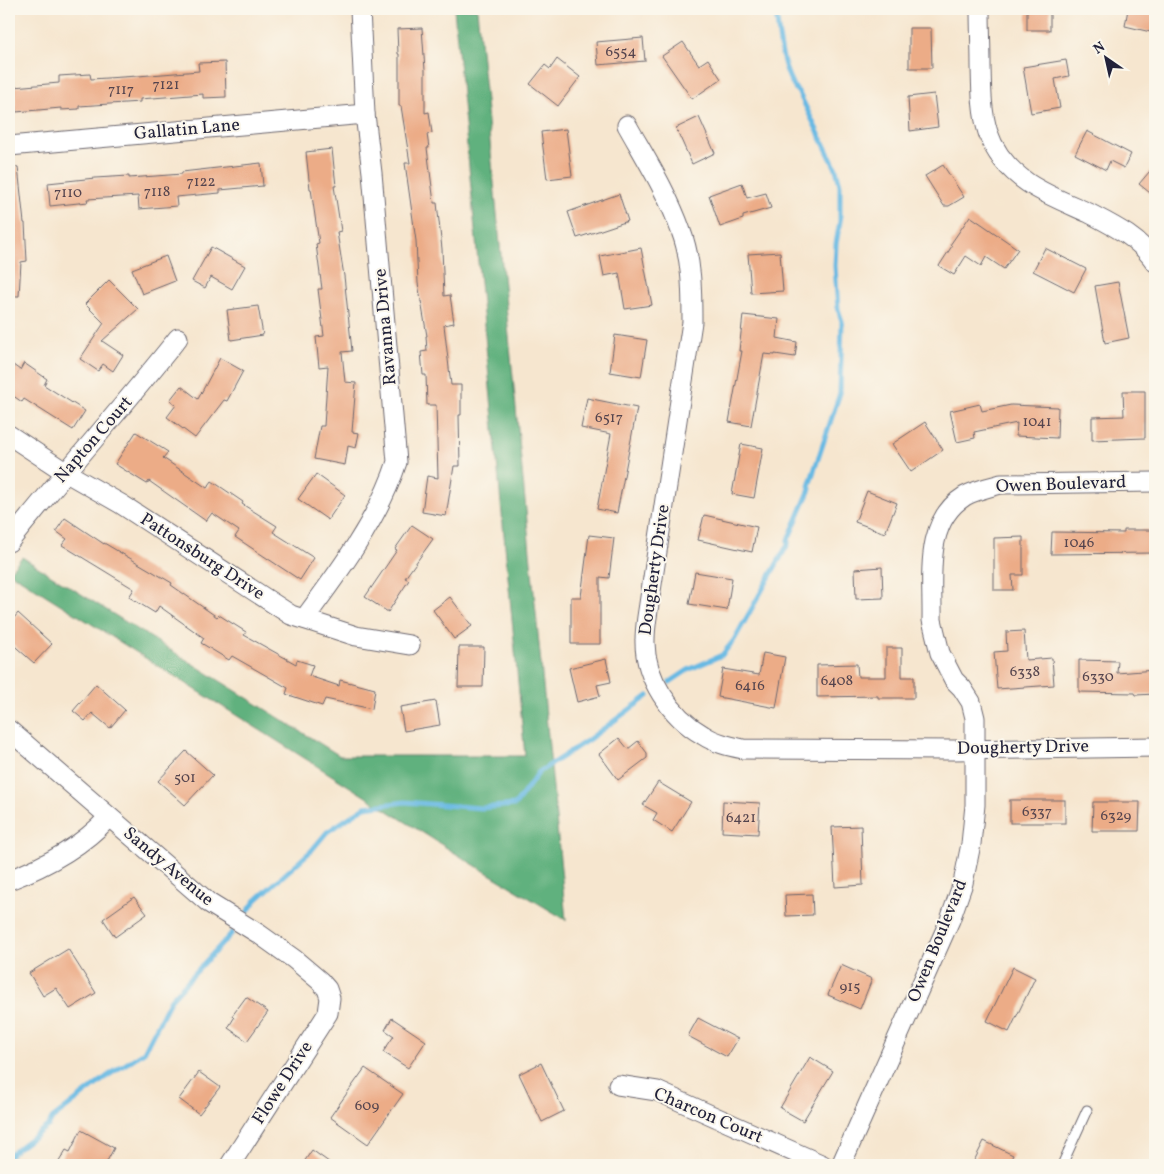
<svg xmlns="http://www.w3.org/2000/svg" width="1164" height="1174" viewBox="0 0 1164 1174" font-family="Vollkorn,serif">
<rect width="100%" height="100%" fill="#fbf7ec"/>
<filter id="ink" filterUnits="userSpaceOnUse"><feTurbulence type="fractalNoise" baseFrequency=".02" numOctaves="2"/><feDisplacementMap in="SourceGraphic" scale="10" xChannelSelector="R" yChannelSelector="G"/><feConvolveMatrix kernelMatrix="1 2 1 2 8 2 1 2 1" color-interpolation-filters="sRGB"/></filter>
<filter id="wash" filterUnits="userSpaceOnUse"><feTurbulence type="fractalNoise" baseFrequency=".0096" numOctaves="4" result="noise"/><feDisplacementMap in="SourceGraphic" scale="20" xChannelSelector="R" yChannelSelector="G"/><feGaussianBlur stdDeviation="1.12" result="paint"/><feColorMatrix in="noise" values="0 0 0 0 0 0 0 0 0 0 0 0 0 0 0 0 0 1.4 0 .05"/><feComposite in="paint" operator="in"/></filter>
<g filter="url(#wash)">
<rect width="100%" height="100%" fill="#f6e6cf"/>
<!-- forest -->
<polygon fill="#60b17e" stroke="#416a5c" points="454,9 477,9 566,920 466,860 9,572 22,557 340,756 525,756"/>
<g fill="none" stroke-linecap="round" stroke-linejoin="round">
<!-- stream -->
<g stroke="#68b9e3" stroke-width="5">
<path d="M670,682L688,670L722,655L734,640L788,544V540L810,489L809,486L840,393L842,321L838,309L835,266L836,244L840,221V185L836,169L799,93C782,76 778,32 776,9"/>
<polyline points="248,911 256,900 311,851 327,832 365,807 405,802 481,808 515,805 539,772 588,740 648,696"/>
<polyline points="9,1155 49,1125 52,1119 109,1075 144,1052 171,999 232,933"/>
</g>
</g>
<g id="blocks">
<!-- building -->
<g fill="#ecac87">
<rect x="1027" y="9" width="23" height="21"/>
<polygon points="1128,9 1155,9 1155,33 1125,26"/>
<polygon points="422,28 425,70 425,113 429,112 432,133 427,134 429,148 427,148 434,203 437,203 442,249 444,296 450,295 454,323 444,325 451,385 461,385 461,415 459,415 460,466 454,466 446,516 422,512 427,476 438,478 436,405 427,405 426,375 423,375 421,352 427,351 426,336 427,336 418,283 416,241 405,163 410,163 401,106 399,106 399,54 398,54 397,29"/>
<polygon points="909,28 931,28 932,68 909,68"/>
<polygon points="643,38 645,61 598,65 596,42"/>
<polygon points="683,42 699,65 708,59 721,79 692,99 662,56"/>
<polygon points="557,59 580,77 558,106 530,84 545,65 550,69"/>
<polygon points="1066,60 1069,76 1055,79 1060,108 1031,113 1023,67"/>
<polygon points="225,62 226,97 203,98 203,94 140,99 140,102 79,106 79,109 61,110 61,108 16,112 14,87 59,83 59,76 90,74 91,79 138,76 199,71 198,63"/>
<polygon points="934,94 938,127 910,131 908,97"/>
<polygon points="699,117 715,153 692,164 676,128"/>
<polygon points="566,129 572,176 547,179 541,132"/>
<polygon points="1087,131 1131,154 1124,168 1110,161 1106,170 1075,154"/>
<polygon points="332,149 336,186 334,186 341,231 337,232 344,276 352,351 342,352 345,382 356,383 352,432 359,433 356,448 348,446 345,465 314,459 320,426 324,426 328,366 319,367 316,337 324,336 318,289 322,289 316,244 319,243 311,189 310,189 306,152"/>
<polygon points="261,163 263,186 220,190 220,193 176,197 177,206 139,209 138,196 87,199 88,202 50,206 48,183 95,178 129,176 129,178 182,174 182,172"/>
<polygon points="943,165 964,197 949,206 944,206 925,176"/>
<polygon points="1155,165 1155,197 1139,184"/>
<polygon points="9,167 18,167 24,223 25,223 27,261 21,262 19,296 9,296"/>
<polygon points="742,183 747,198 766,193 771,208 743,216 743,219 720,227 709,195"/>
<polygon points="619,194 628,221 577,238 568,212"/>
<polygon points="970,216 1018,249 1004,269 986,257 981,266 966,256 954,275 939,266 952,246 950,245"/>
<polygon points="211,247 245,266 232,289 211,277 205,288 192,281"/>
<polygon points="641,248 652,305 625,309 619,273 604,276 600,256"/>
<polygon points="1045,248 1086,269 1074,292 1033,271"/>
<polygon points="780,252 783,291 751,293 748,254"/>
<polygon points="166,256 175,281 142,294 132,269"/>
<polygon points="109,280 138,309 102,341 123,355 113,371 103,364 98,371 80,359 104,323 85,304"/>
<polygon points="1118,282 1129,338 1105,343 1095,286"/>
<polygon points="258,306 263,335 231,340 227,310"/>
<polygon points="743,315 779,319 777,338 797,342 795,357 775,354 775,355 764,354 751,426 729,422 742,351 739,351"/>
<polygon points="615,335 647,340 641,377 610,372"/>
<polygon points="220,358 243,371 227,401 224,400 195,438 167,417 176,405 170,400 181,386 198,399"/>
<polygon points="9,362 20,370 24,363 47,379 44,385 85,411 73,430 24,399 22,402 9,393"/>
<polygon points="1123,391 1145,391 1145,438 1092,440 1092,417 1124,416"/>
<polygon points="587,398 637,408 617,513 597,509 611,434 581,428"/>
<polygon points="980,404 982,411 1011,405 1058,407 1057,438 1016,436 1017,423 974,432 975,438 957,442 950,411"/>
<polygon points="925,422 943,450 911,472 892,444"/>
<polygon points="136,432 168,452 163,458 207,488 212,481 243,502 242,504 277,526 273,532 314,558 300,580 235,537 239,531 212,513 206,521 149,481 147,484 115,464"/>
<polygon points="741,444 763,448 754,498 732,494"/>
<polygon points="316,474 345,495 328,520 298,499"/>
<polygon points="867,491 897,503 885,533 855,522"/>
<polygon points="704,515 757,527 752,552 698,540"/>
<polygon points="65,518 104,544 104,543 172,583 171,585 217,617 219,615 246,632 244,635 296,664 297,660 313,665 309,676 339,686 340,680 375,689 372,709 325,699 322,706 286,694 288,688 232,656 229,660 201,643 204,638 159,606 155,613 129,597 134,589 62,545 67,539 56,531"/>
<polygon points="412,525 433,539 405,578 409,580 388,612 365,597 397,550 395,549"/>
<polygon points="1124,530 1155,530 1155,553 1051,554 1052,532 1124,533"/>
<polygon points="589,535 614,538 609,578 600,577 600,644 571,644 571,597 581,597"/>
<polygon points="1023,537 1023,575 1012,575 1013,590 994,590 994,538"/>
<polygon points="882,567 883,598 856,599 855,569"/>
<polygon points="695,572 732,578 727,610 689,604"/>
<polygon points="450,597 472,626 454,639 433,610"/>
<polygon points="18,613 52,644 34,663 9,641 9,624"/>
<polygon points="1024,631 1026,660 1052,658 1054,685 997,689 994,652 1007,651 1006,632"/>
<polygon points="459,647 484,647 483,687 458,687"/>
<polygon points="886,648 902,648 902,677 914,677 914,698 878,698 878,696 817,697 817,665 857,664 858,677 886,677"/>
<polygon points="763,653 785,657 776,708 718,697 723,669 759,675"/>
<polygon points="606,659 611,682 597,685 600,696 577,702 569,668"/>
<polygon points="1079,660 1118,661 1117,673 1155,670 1155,694 1136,695 1135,693 1079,692"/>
<polygon points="96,684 125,710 110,728 92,713 85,721 73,711"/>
<polygon points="436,701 440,725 404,731 400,707"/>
<polygon points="619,738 628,749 638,741 647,753 647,758 618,780 599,754"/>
<polygon points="186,751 213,775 185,805 158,781"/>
<polygon points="658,782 691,802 672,832 653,820 657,813 643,805"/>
<rect x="1010" y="800" width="55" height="23"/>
<polygon points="723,801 760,803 758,834 722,832"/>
<polygon points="1093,802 1140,802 1139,831 1092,831"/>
<polygon points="861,826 863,885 835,887 832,827"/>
<polygon points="812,894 813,915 786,916 785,895"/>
<polygon points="134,897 147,914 115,937 103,919"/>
<polygon points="68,949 96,993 70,1009 56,988 43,996 29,973"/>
<polygon points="841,965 872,979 860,1009 828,995"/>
<polygon points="1013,967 1035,978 1009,1032 987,1021"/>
<polygon points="246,997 268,1012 247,1041 228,1028 234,1018 232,1016"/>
<polygon points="392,1018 426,1041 408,1068 383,1052 394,1036 385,1030"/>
<polygon points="698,1018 738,1039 727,1057 688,1036"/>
<polygon points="810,1057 833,1071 803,1121 780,1108"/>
<polygon points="541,1063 564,1111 542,1122 519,1074"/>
<polygon points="365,1068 403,1094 368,1144 330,1117"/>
<polygon points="199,1072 220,1087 199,1114 179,1099"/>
<polygon points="81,1130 114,1148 105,1165 57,1165 66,1150 70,1152"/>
<polygon points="984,1141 1013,1155 1008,1165 972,1165"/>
<polygon points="312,1150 333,1165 302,1165"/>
</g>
</g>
</g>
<g filter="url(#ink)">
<use href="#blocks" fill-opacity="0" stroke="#6c676f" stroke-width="1"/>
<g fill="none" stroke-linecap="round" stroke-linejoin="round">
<defs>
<polyline id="lane" points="1062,1165 1087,1110"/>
<g id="street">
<path d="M980,9C980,28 981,47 981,66C982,116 982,151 1028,183C1046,195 1069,204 1089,213C1114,226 1139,238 1155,262"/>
<path d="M627,125C646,159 668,194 681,231C692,260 692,292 692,322L647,617C646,624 645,632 645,640C644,677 671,717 703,735C715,743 729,746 743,749L953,750L1155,747"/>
<polyline points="9,146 365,114"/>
<polyline points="9,435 65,472 121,504 291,615 356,636 410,645"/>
<path d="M9,542C64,473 123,407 178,338"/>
<path d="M304,619C339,572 379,518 397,462L372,173L365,114L360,9"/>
<polyline points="9,730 209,903 259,934 294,959 320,981 327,989 330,998 328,1013 230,1165"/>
<path d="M9,880C46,866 81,847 108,818"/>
<polyline points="618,1085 657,1091 823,1165"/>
<path d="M841,1165L950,920L963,883L971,844L975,805V718L971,702L962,688L954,680L940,653L932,620C933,579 923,522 965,496C976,490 989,487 1001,484L1155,482"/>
</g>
</defs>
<!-- lane casing -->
<use href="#lane" stroke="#6c676f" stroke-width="11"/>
<!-- street casing -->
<use href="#street" stroke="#6c676f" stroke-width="21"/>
<!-- lane -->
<use href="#lane" stroke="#fff" stroke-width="9"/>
<!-- street -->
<use href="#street" stroke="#fff" stroke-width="19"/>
</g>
</g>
<g text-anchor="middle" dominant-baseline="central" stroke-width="4" stroke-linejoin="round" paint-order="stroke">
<!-- number labels -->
<g font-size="15" fill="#54444e">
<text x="621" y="52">6554</text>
<text x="166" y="85">7121</text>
<text x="121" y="90">7117</text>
<text x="201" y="182">7122</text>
<text x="157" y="192">7118</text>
<text x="68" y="193">7110</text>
<text x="609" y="418">6517</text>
<text x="1037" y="422">1041</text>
<text x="1079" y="543">1046</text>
<text x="1025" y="672">6338</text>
<text x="1098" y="677">6330</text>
<text x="837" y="681">6408</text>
<text x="750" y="686">6416</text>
<text x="185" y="778">501</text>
<text x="1037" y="812">6337</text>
<text x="1116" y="816">6329</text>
<text x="741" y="818">6421</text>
<text x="850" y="987">915</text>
<text x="367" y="1106">609</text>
</g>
<!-- street labels -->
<g font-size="18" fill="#22223b" stroke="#fbf7ec">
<text transform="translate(187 130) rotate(-5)">Gallatin Lane</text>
<text transform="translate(386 327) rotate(-95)">Ravanna Drive</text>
<text transform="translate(94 440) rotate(-49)">Napton Court</text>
<text transform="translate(1061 485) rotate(-2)">Owen Boulevard</text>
<text transform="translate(202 557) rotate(33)">Pattonsburg Drive</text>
<text transform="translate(655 570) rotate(-82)">Dougherty Drive</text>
<text transform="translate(1023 748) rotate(-1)">Dougherty Drive</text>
<text transform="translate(168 867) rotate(40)">Sandy Avenue</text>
<text transform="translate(938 941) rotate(-68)">Owen Boulevard</text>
<text transform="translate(283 1083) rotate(-57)">Flowe Drive</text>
<text transform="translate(708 1116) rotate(23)">Charcon Court</text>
</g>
</g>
<!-- margin -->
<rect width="1164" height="1174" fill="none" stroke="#fbf7ec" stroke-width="30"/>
<!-- north arrow -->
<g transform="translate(1106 58) rotate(326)" stroke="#fbf7ec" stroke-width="4" paint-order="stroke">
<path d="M0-4L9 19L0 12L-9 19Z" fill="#22223b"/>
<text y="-8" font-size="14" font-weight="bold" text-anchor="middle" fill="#22223b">N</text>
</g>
</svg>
